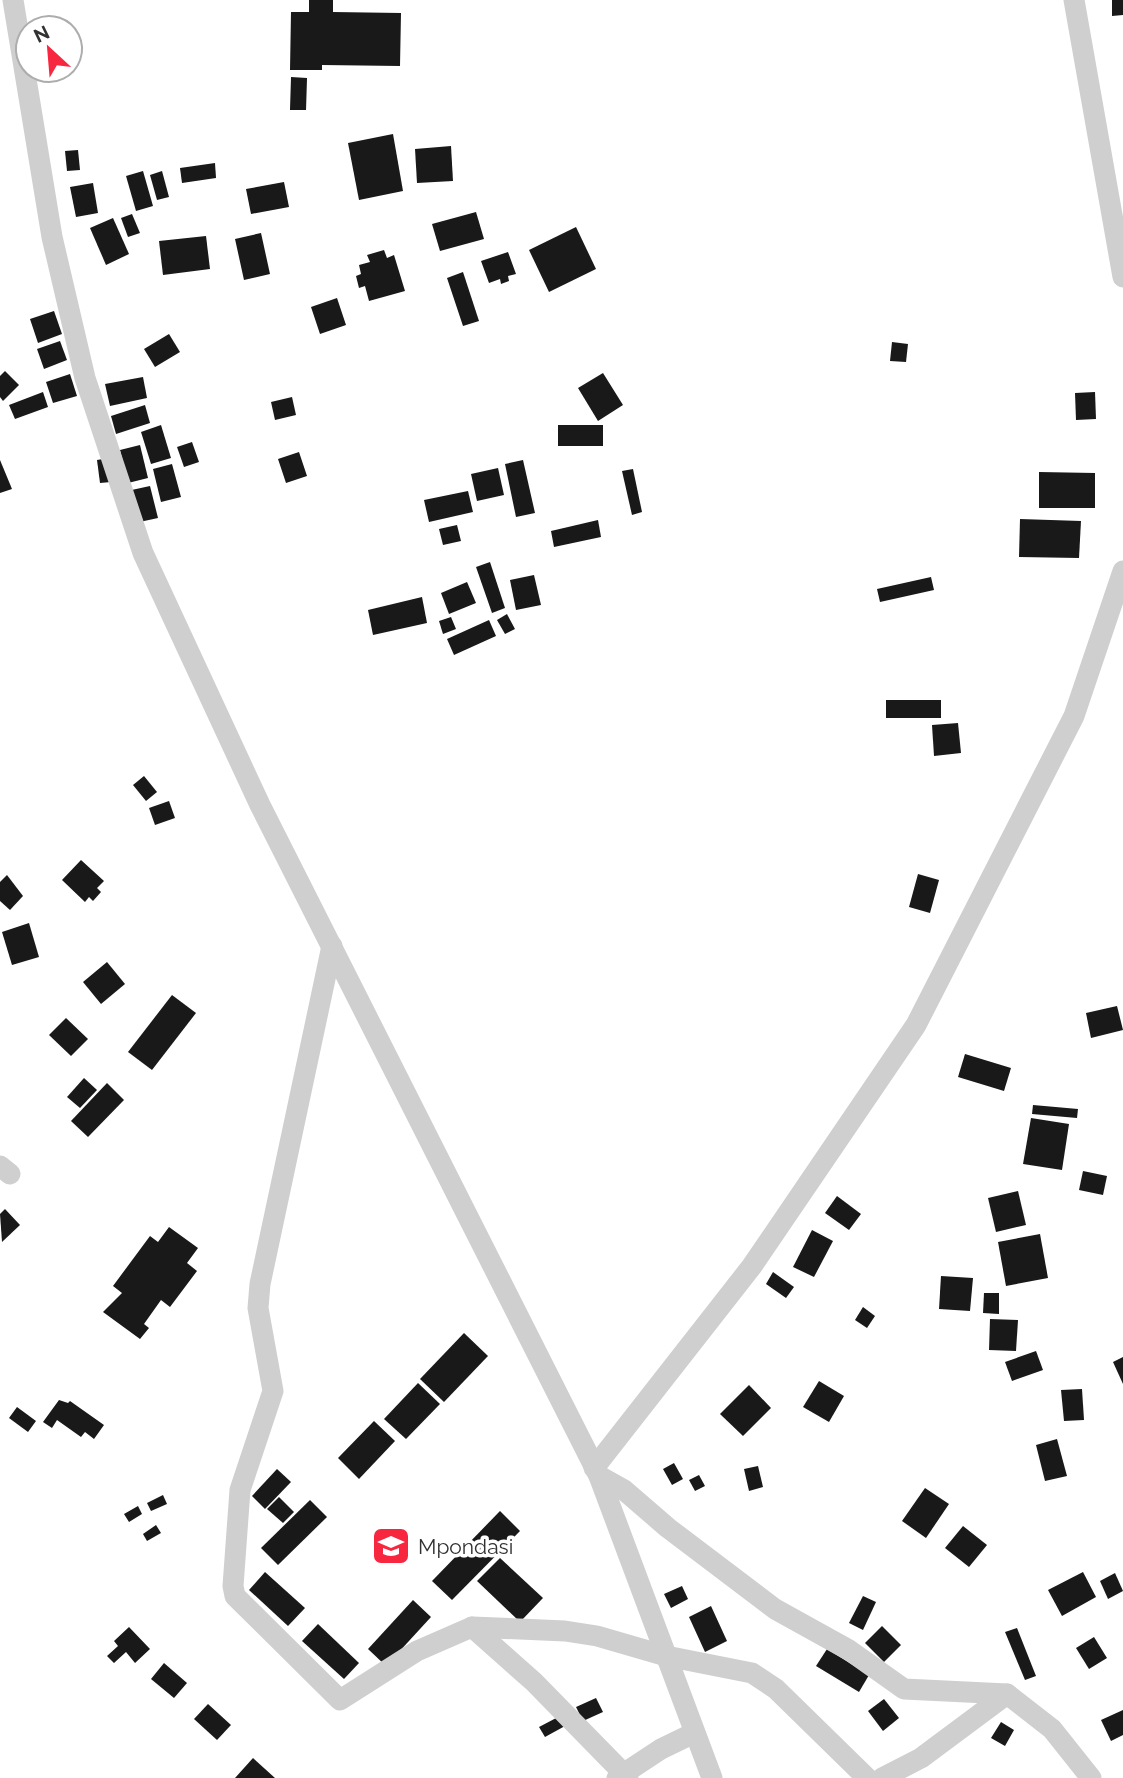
<svg xmlns="http://www.w3.org/2000/svg" width="1123" height="1778" viewBox="0 0 1123 1778" font-family="Raleway,sans-serif">
<rect width="100%" height="100%" fill="#fff"/>
<!-- building -->
<g fill="#191919">
<polygon points="309,0 333,0 333,12 401,13 400,66 322,65 322,70 290,70 291,12 309,12"/>
<polygon points="1112,0 1123,0 1123,15 1112,16"/>
<polygon points="291,77 307,78 306,110 290,110"/>
<polygon points="393,134 403,191 359,200 348,143"/>
<polygon points="451,146 453,181 417,183 415,149"/>
<polygon points="78,150 80,170 67,171 65,151"/>
<polygon points="215,163 216,178 182,183 180,168"/>
<polygon points="143,171 153,206 136,211 126,176"/>
<polygon points="162,171 169,197 157,200 150,175"/>
<polygon points="284,182 289,207 251,214 246,189"/>
<polygon points="93,183 98,213 76,217 70,187"/>
<polygon points="476,212 484,239 440,251 432,224"/>
<polygon points="132,214 140,233 128,237 121,218"/>
<polygon points="113,218 129,254 106,265 90,228"/>
<polygon points="576,227 596,269 549,292 529,250"/>
<polygon points="261,233 270,274 244,280 235,239"/>
<polygon points="206,236 210,269 163,275 159,241"/>
<polygon points="384,250 387,258 394,255 405,291 369,301 365,286 359,288 356,276 361,274 359,265 370,262 367,255"/>
<polygon points="508,252 516,274 508,276 509,281 501,284 500,279 489,283 481,261"/>
<polygon points="463,272 479,321 463,326 447,278"/>
<polygon points="337,298 346,325 320,334 311,307"/>
<polygon points="54,311 62,334 38,343 30,319"/>
<polygon points="169,334 180,352 155,367 144,349"/>
<polygon points="60,341 67,360 44,369 37,349"/>
<polygon points="892,342 908,344 906,362 890,361"/>
<polygon points="5,371 19,385 3,401 0,397 0,376"/>
<polygon points="603,373 623,405 598,421 578,388"/>
<polygon points="70,374 77,396 53,403 46,382"/>
<polygon points="143,377 147,398 110,406 105,384"/>
<polygon points="43,392 48,407 15,419 9,405"/>
<polygon points="1095,392 1096,419 1076,420 1075,393"/>
<polygon points="292,397 296,415 275,420 271,402"/>
<polygon points="145,405 150,423 116,434 111,416"/>
<polygon points="161,425 171,458 151,464 141,432"/>
<rect x="558" y="425" width="45" height="21"/>
<polygon points="192,442 199,462 184,467 177,447"/>
<polygon points="140,445 148,478 128,483 120,450"/>
<polygon points="299,452 307,476 286,483 278,459"/>
<polygon points="109,458 111,482 100,483 97,460"/>
<polygon points="0,460 12,489 0,493"/>
<polygon points="523,460 535,513 516,517 505,464"/>
<polygon points="172,464 181,497 161,502 153,469"/>
<polygon points="498,468 504,495 477,501 471,474"/>
<polygon points="633,469 642,512 632,515 622,471"/>
<polygon points="1039,472 1095,473 1095,508 1039,508"/>
<polygon points="150,486 158,518 135,523 127,491"/>
<polygon points="468,491 473,512 429,522 424,500"/>
<polygon points="1020,519 1081,521 1079,558 1019,557"/>
<polygon points="598,520 601,537 554,547 551,531"/>
<polygon points="457,525 461,541 443,545 439,529"/>
<polygon points="490,562 505,608 492,613 476,567"/>
<polygon points="534,575 541,605 516,610 510,580"/>
<polygon points="931,577 934,590 880,602 877,589"/>
<polygon points="467,582 476,603 449,614 441,593"/>
<polygon points="422,597 427,623 373,635 368,610"/>
<polygon points="507,614 515,629 505,634 497,620"/>
<polygon points="451,617 456,629 443,634 439,621"/>
<polygon points="489,620 496,636 454,655 447,639"/>
<rect x="886" y="700" width="55" height="18"/>
<polygon points="958,723 961,753 934,756 932,725"/>
<polygon points="144,776 157,792 146,801 133,785"/>
<polygon points="169,801 175,818 155,825 149,808"/>
<polygon points="81,860 104,881 97,888 101,892 93,901 89,897 85,902 62,880"/>
<polygon points="918,874 939,880 930,913 909,907"/>
<polygon points="7,875 23,896 10,910 0,901 0,882"/>
<polygon points="29,923 39,957 12,965 2,932"/>
<polygon points="107,962 125,984 101,1004 83,982"/>
<polygon points="172,995 196,1013 152,1070 128,1052"/>
<polygon points="1117,1006 1123,1030 1091,1038 1086,1013"/>
<polygon points="66,1018 88,1039 71,1056 49,1035"/>
<polygon points="965,1054 1011,1068 1004,1091 958,1077"/>
<polygon points="84,1078 97,1090 80,1108 67,1097"/>
<polygon points="107,1083 124,1100 88,1137 71,1121"/>
<polygon points="1033,1105 1078,1109 1077,1118 1032,1114"/>
<polygon points="1031,1118 1069,1124 1062,1170 1023,1164"/>
<polygon points="1083,1171 1107,1176 1103,1195 1079,1190"/>
<polygon points="1018,1191 1026,1225 996,1232 988,1198"/>
<polygon points="837,1196 861,1214 849,1230 825,1213"/>
<polygon points="5,1209 20,1225 2,1242 0,1214"/>
<polygon points="169,1227 198,1248 187,1263 197,1271 170,1307 161,1300 144,1324 149,1328 140,1339 103,1312 122,1293 113,1286 150,1236 158,1242"/>
<polygon points="812,1230 833,1241 814,1277 793,1267"/>
<polygon points="1040,1234 1048,1278 1006,1286 998,1242"/>
<polygon points="773,1272 794,1287 786,1298 766,1284"/>
<polygon points="941,1276 973,1278 970,1311 939,1309"/>
<polygon points="984,1293 999,1293 999,1314 983,1313"/>
<polygon points="863,1307 875,1316 867,1328 855,1320"/>
<polygon points="990,1319 1018,1320 1016,1351 989,1350"/>
<polygon points="464,1333 488,1356 444,1402 420,1379"/>
<polygon points="1036,1351 1043,1370 1012,1381 1005,1362"/>
<polygon points="1123,1357 1123,1384 1113,1362"/>
<polygon points="819,1381 844,1396 829,1422 803,1407"/>
<polygon points="418,1383 440,1404 406,1439 384,1419"/>
<polygon points="749,1385 771,1408 743,1436 720,1414"/>
<polygon points="1082,1389 1084,1420 1064,1421 1061,1390"/>
<polygon points="59,1400 68,1403 70,1401 104,1425 94,1439 85,1432 81,1437 57,1420 52,1428 43,1422"/>
<polygon points="17,1407 36,1421 28,1432 9,1418"/>
<polygon points="374,1421 395,1441 359,1479 338,1458"/>
<polygon points="1057,1439 1067,1476 1045,1481 1036,1445"/>
<polygon points="674,1463 683,1479 672,1485 663,1469"/>
<polygon points="758,1466 763,1487 749,1491 744,1469"/>
<polygon points="277,1469 291,1482 265,1509 252,1496"/>
<polygon points="699,1475 705,1486 695,1491 689,1480"/>
<polygon points="925,1488 949,1504 926,1538 902,1521"/>
<polygon points="163,1495 167,1504 151,1511 147,1503"/>
<polygon points="279,1497 294,1512 283,1523 267,1509"/>
<polygon points="310,1500 327,1517 278,1565 261,1548"/>
<polygon points="138,1506 142,1514 129,1522 124,1514"/>
<polygon points="500,1511 520,1531 452,1600 432,1581"/>
<polygon points="156,1525 161,1533 147,1541 143,1534"/>
<polygon points="963,1526 987,1545 969,1567 945,1548"/>
<polygon points="500,1558 543,1598 520,1622 477,1581"/>
<polygon points="265,1572 305,1608 288,1626 249,1590"/>
<polygon points="1083,1572 1096,1597 1062,1616 1048,1590"/>
<polygon points="1115,1573 1123,1591 1108,1599 1100,1581"/>
<polygon points="682,1586 688,1599 671,1608 664,1594"/>
<polygon points="863,1596 876,1602 863,1630 849,1623"/>
<polygon points="413,1600 431,1617 386,1666 368,1649"/>
<polygon points="711,1606 727,1641 705,1652 689,1617"/>
<polygon points="318,1624 359,1663 344,1679 302,1641"/>
<polygon points="882,1626 901,1645 884,1662 865,1643"/>
<polygon points="129,1627 150,1649 135,1663 126,1652 114,1663 107,1656 118,1646 114,1641"/>
<polygon points="1017,1628 1036,1676 1025,1680 1005,1632"/>
<polygon points="1094,1637 1107,1658 1089,1669 1076,1648"/>
<polygon points="827,1649 869,1675 859,1692 816,1666"/>
<polygon points="164,1663 187,1683 174,1698 151,1679"/>
<polygon points="596,1698 603,1712 583,1721 576,1707"/>
<polygon points="884,1699 899,1718 883,1731 868,1711"/>
<polygon points="208,1704 231,1725 217,1740 194,1719"/>
<polygon points="1123,1710 1123,1735 1111,1741 1101,1720"/>
<polygon points="560,1716 565,1726 545,1737 539,1727"/>
<polygon points="1001,1722 1014,1730 1005,1746 991,1738"/>
<polygon points="253,1758 275,1778 235,1778"/>
</g>
<g fill="none" stroke-linecap="round" stroke-linejoin="round">
<!-- minor -->
<g stroke="#cfcfcf" stroke-width="21">
<polyline points="13,0 52,237 85,378 143,553 260,805 599,1476 712,1778"/>
<polyline points="1074,0 1123,277"/>
<polyline points="332,946 260,1284 258,1308 273,1391 240,1490 233,1586 235,1596 340,1700 417,1651 472,1627 565,1631 597,1636 666,1656 752,1673 776,1689 867,1778"/>
<polyline points="0,1166 10,1174"/>
<polyline points="594,1468 752,1266 916,1025 1074,716 1123,571"/>
<polyline points="599,1476 624,1490 668,1528 775,1609 849,1650 904,1689 1007,1694 1052,1729 1091,1778"/>
<polyline points="472,1627 534,1682 628,1778"/>
<polyline points="617,1778 661,1749 694,1733"/>
<polyline points="882,1778 921,1758 1007,1694"/>
</g>
</g>
<!-- icons -->
<defs>
<symbol id="school-square" viewBox="-11 -11 22 22"><rect x="-9" y="-9" width="18" height="18" rx="4" fill="#f7273f" stroke="#fff"/><path d="M0-5L7-2L0 1L-7-2ZM-4 1L0 2.5L4 1V4Q0 6-4 4Z" fill="#fff"/></symbol>
</defs>
<g fill-rule="evenodd">
<use href="#school-square" x="369" y="1524" width="44" height="44"/>
</g>
<g text-anchor="middle" dominant-baseline="central" stroke-width="7" stroke-linejoin="round" paint-order="stroke">
<!-- poi labels -->
<g font-size="21" fill="#323232" stroke="#fff" text-anchor="start">
<text x="418" y="1546">Mpondasi</text>
</g>
</g>
<!-- north arrow -->
<g transform="translate(49 49) rotate(334)"><circle r="33" fill="#ffffff" stroke="#adadad" stroke-width="2"/>
<path d="M0-5L12 26L0 18L-12 26Z" fill="#f7273f"/>
<text y="-10" font-size="19" font-weight="bold" text-anchor="middle" fill="#323232">N</text>
</g>
</svg>
